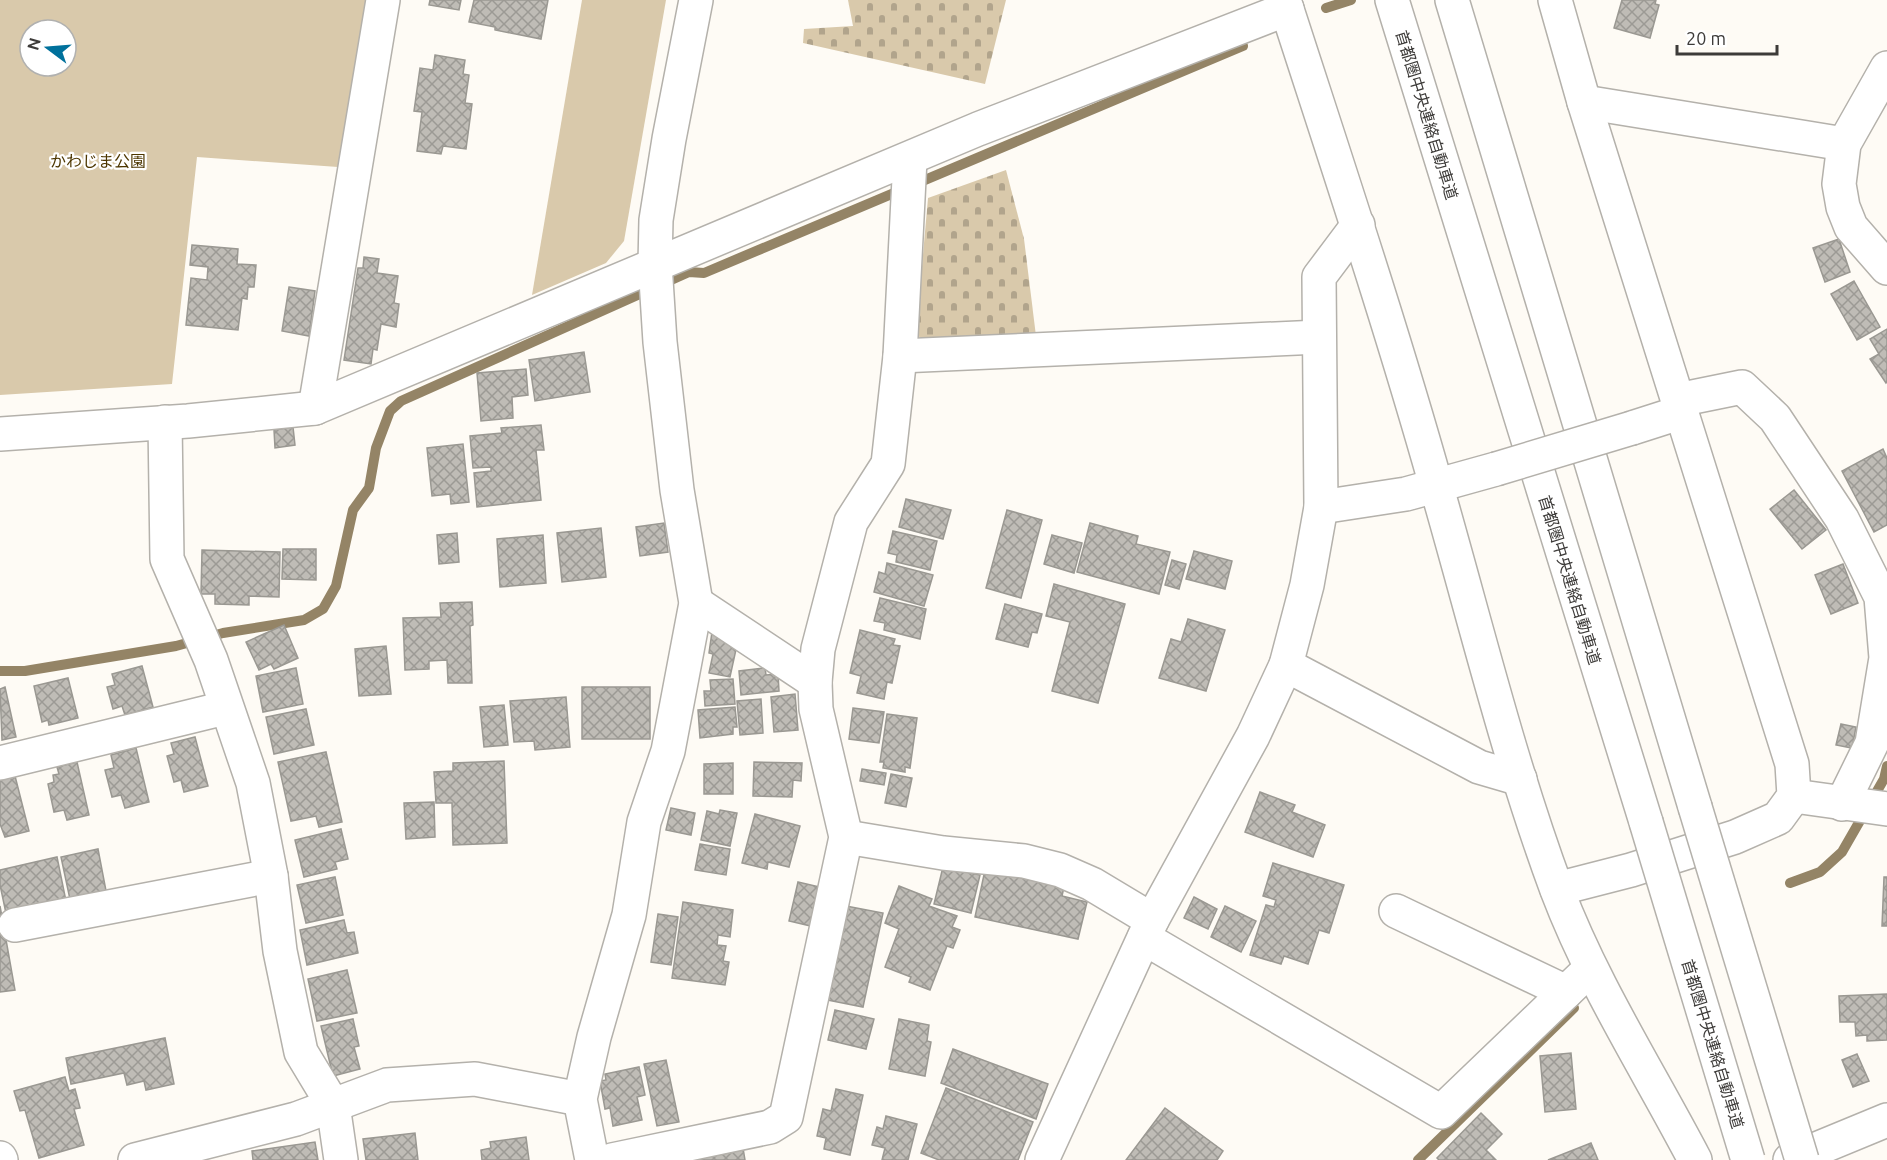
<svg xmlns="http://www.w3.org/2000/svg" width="1887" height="1160" viewBox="0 0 1887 1160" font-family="Ubuntu,'Noto Sans JP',sans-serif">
<defs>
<pattern id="cemetery-stones" width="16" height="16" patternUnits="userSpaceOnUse" patternTransform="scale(1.5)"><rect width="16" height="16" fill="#d9c9ab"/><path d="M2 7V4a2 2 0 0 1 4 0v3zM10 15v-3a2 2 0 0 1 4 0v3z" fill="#b1a48c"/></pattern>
<pattern id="building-cross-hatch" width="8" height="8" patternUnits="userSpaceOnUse" patternTransform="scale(1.5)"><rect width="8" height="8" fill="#bfbcb6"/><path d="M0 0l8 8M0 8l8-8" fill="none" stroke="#9c9a95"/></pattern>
</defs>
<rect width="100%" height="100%" fill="#fefbf5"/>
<!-- cemetery -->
<g fill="url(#cemetery-stones)">
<polygon points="848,0 1006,0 985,84 803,43 804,29 853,26"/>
<polygon points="1006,170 1024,239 1036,336 924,341 916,334 928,198"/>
</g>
<!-- park -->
<g fill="#d9c9ab" fill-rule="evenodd">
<path d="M0,0H369L338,167L197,157L172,384L0,395ZM30,30H66V66H30Z"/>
<polygon points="582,0 666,0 624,241 606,263 532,295"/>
</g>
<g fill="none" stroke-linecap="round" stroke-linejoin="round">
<!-- stream -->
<g stroke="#948466" stroke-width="10">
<polyline points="1326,8 1351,0"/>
<polyline points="0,671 25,671 176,646 223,633 304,620 323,609 336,586 353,510 369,488 376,448 390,411 401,401 689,272 704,273 1243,46"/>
<polyline points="1790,883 1820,872 1842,852 1884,779 1887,766"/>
<polyline points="1418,1160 1574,1008"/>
</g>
</g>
<!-- building -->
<g fill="url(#building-cross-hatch)" stroke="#9a9892" stroke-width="1.5">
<polygon points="430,0 461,0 459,10 429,5"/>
<polygon points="474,0 548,0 541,39 495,30 495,27 469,22"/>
<polygon points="1622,0 1656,0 1655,4 1659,5 1650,38 1614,28"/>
<polygon points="435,55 465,60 463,74 469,75 465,103 472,104 466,149 443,146 441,154 417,151 422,112 414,111 420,68 433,70"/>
<polygon points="1839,239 1850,272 1825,282 1813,248"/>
<polygon points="192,245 238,249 237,264 256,265 254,287 248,287 247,299 242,298 238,330 186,325 191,278 207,280 208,267 190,265"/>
<polygon points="364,257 379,259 377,273 398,276 394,303 399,304 396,327 381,324 377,350 373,349 371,364 344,360 358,268 363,268"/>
<polygon points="1854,281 1880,327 1857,340 1831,294"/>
<polygon points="289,287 315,291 309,336 282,331"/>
<polygon points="1887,329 1887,382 1886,383 1870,359 1879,354 1870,339"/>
<polygon points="584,352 590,392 535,401 529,360"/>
<polygon points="526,369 528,395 512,397 513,418 481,421 477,373"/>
<polygon points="541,425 544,450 536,450 541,500 477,507 474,473 491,471 491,467 473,468 470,436 502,433 501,428"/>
<polygon points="293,427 295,445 275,448 274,430"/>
<polygon points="463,444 469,502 451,504 450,494 432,496 427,448"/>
<polygon points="1883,449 1887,458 1887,525 1874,532 1842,471"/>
<polygon points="1794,490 1826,530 1802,549 1770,509"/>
<polygon points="906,499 951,510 943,539 899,527"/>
<polygon points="1007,510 1042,520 1021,598 986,588"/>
<polygon points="664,523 668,552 640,556 636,527"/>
<polygon points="1090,523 1138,536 1136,544 1170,552 1159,594 1077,572"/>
<polygon points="601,528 606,577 562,582 557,533"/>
<polygon points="893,531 937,541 930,570 896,562 897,555 888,553"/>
<polygon points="457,533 459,562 439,564 437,535"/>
<polygon points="543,535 546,583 500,587 497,539"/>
<polygon points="1052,535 1082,543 1074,573 1044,564"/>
<polygon points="283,549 316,549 316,580 282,579"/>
<polygon points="202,550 280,552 279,597 249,596 249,605 215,604 215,594 201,594"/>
<polygon points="1194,551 1232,561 1225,589 1186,579"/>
<polygon points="1172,560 1186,564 1179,589 1165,585"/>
<polygon points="887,563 933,575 924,606 874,592 879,572 885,574"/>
<polygon points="1843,564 1858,603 1831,614 1815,575"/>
<polygon points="1054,584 1125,604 1098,703 1052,691 1070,622 1046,616"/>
<polygon points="880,598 926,609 920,639 884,630 885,623 874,621"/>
<polygon points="472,602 473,625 470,626 472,683 448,683 447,660 429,661 429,669 405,670 403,618 441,617 440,603"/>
<polygon points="1005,604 1042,614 1037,633 1032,632 1028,647 996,639"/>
<polygon points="1188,619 1225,630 1206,691 1159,678 1171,639 1181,642"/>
<polygon points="284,625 298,658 274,669 271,664 259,670 246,642"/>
<polygon points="860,630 895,639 893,645 900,646 892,683 887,682 884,699 857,693 861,676 850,673"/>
<polygon points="712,632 737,645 730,677 709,673 713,654 709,653"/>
<polygon points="386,646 391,694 359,696 355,649"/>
<polygon points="142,666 153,707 125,715 122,706 113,709 107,687 115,685 112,674"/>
<polygon points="296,668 303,704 263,712 256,676"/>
<polygon points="765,668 766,675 778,674 779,691 741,695 739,671"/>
<polygon points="68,678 78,718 49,725 48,720 42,722 34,686"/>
<polygon points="733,679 735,704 705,706 704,691 711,691 710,680"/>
<polygon points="5,687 16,737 2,740 0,689"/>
<rect x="582" y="687" width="68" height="52"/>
<polygon points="795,694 798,730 774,732 771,697"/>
<polygon points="566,697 570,747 535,750 534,741 514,742 510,701"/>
<polygon points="761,699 763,733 740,735 737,701"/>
<polygon points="504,705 508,745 484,747 480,707"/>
<polygon points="735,707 737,727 733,727 733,734 700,738 698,710"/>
<polygon points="853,708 884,712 879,743 849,739"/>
<polygon points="306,709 314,745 274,754 266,717"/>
<polygon points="887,714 917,718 910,768 905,767 905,772 883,768 884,762 880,762"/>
<polygon points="1841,724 1856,727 1852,748 1836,745"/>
<polygon points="195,737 208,786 184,792 181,780 174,782 167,756 174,754 171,743"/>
<polygon points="136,748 149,802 125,808 121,795 112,797 105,770 114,768 111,755"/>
<polygon points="326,752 342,822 319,827 316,816 291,821 278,762"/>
<polygon points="504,761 507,843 453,845 452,803 436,803 434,772 453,771 453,763"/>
<polygon points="77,762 89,815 67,820 64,810 54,812 48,784 54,782 53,775 59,774 57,767"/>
<polygon points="754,762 802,763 801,781 793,780 792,797 753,796"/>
<polygon points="733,763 733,794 704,794 704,764"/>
<polygon points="862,769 886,773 884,785 860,781"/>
<polygon points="891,774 912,778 906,807 885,803"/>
<polygon points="15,776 29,831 5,837 0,824 0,780"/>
<polygon points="1260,792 1295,805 1292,812 1325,825 1313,857 1245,832"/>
<polygon points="434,802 435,837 406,839 404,803"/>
<polygon points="671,808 695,813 691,835 666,830"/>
<polygon points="720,810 737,813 730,846 701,840 707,811 719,814"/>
<polygon points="755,814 800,826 789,867 768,862 767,869 742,863"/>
<polygon points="341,829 348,859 335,862 337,869 304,877 295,840"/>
<polygon points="700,844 730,849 726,875 695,870"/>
<polygon points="98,849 107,896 71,904 61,857"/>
<polygon points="57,857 67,906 7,918 0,885 0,870"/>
<polygon points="1273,863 1344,885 1329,933 1319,930 1308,964 1284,956 1281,964 1250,955 1266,905 1274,907 1276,900 1263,896"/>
<polygon points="943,867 980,875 971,913 934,904"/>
<polygon points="985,870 1064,887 1062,896 1087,902 1078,939 975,917"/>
<polygon points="335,877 343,915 306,923 297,885"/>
<polygon points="1884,877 1887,877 1887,926 1882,926"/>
<polygon points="798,882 824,888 815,927 789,921"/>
<polygon points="899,886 932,899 929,906 957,916 952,927 960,930 953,948 947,946 930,990 909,982 911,977 885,967 899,929 885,923"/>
<polygon points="1194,897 1217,909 1208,929 1184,918"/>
<polygon points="683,902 733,910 730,937 718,935 717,945 726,946 723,961 729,962 725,985 672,978"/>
<polygon points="0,906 15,990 0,992"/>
<polygon points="846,906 883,913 863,1007 827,1000"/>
<polygon points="1225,906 1256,921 1241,952 1211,937"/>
<polygon points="658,914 678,917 671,965 651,962"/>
<polygon points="344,920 347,933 354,932 358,953 307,965 300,930"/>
<polygon points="347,970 357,1013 317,1021 308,979"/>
<polygon points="1887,994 1887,1040 1867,1041 1867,1035 1856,1036 1855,1022 1840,1022 1839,996"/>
<polygon points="835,1010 874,1019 866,1049 828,1040"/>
<polygon points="353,1019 359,1046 354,1047 360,1069 333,1076 321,1026"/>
<polygon points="899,1019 929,1025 927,1041 931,1042 925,1076 889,1069"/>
<polygon points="165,1038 174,1084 146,1090 144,1081 127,1085 124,1073 71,1084 66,1058"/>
<polygon points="953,1049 1048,1084 1036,1119 941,1083"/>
<polygon points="1571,1053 1576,1109 1545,1112 1540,1056"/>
<polygon points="1857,1054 1869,1081 1853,1087 1842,1060"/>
<polygon points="666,1060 679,1122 657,1126 644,1064"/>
<polygon points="639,1067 645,1095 637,1097 642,1120 613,1126 610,1108 605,1109 600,1081 606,1080 605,1074"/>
<polygon points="65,1077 69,1091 75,1089 80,1108 74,1109 84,1145 39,1158 25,1110 20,1111 14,1091"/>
<polygon points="946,1088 1033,1122 1018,1160 939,1160 921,1153"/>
<polygon points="836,1089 863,1095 850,1155 824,1149 826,1138 817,1136 823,1109 831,1111"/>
<polygon points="1165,1108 1223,1151 1217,1160 1126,1160"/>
<polygon points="1481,1113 1502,1134 1486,1150 1496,1160 1439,1160 1437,1158"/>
<polygon points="886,1116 917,1124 908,1160 882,1160 885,1148 872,1145 877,1127 883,1129"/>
<polygon points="415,1133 418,1160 366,1160 363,1139"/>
<polygon points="526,1137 529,1160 482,1160 481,1150 491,1148 490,1142"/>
<polygon points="315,1142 318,1160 253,1160 252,1151"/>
<polygon points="1591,1143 1598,1160 1548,1160"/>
<polygon points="743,1148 745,1160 700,1160 700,1156"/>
</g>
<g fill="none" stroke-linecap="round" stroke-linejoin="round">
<defs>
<g id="minor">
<path d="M1284,0C1336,161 1390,322 1436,485C1475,620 1508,758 1557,890C1593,985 1648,1070 1695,1160"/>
<polyline points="1555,0 1584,102 1792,764 1794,796 1778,818 1735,837 1631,870 1557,889"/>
<polyline points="1887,68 1844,144 1839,184 1843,207 1851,227 1887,268"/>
<polyline points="1584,102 1844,144"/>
<polyline points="900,356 1319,337"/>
<polyline points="1678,400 1742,387 1775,418 1842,519 1881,597 1886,658 1872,743 1842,804"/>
<polyline points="315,408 383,0"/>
<polyline points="165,422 167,559 211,660 253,783 271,876 280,951 301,1052 333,1105 341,1160"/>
<polyline points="1632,428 1682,412"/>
<polyline points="0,434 188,421 315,408 978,129 1287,9"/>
<polyline points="1321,507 1406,494 1496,469"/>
<polyline points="696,603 815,682"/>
<polyline points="1286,665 1479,767 1520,779"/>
<polyline points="0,763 225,708"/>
<polyline points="1794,796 1887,809"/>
<polyline points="846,837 943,853 1024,861 1060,870 1092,884 1152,920"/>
<polyline points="1396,911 1566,992"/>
<polyline points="15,925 271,876"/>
<polyline points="1144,938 1441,1112 1590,969"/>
<polyline points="0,1158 1,1160"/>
<polyline points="135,1160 296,1119 387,1085 475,1079 580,1099"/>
<polyline points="592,1160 580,1099 594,1037 629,915 644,822 668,751 696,603 677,490 660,342 655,264 656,220 669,139 696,0"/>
<polyline points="612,1160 770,1127 786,1117 846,837 816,709 815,682 818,649 851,522 888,464 900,356 910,159"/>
<polyline points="1042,1160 1152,920 1253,736 1286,665 1307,585 1321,507 1319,277 1358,225"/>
<polyline points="1790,1160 1887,1120"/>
</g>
<g id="highway">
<polyline points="1392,0 1646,822"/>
<polyline points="1452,0 1695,807"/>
</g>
</defs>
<!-- minor casing -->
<use href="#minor" stroke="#b4b1ab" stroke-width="36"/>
<!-- highway casing -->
<use href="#highway" stroke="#b4b1ab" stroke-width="36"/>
<!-- minor -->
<use href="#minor" stroke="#fff" stroke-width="33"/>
<!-- highway -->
<use href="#highway" stroke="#fff" stroke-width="33"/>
<defs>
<polyline id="minor-bridge" points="1496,469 1632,428"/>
<g id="highway-bridge">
<polyline points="1695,807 1802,1160"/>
<polyline points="1646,822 1748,1160"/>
</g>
</defs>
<!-- minor-bridge casing -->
<use href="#minor-bridge" stroke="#b4b1ab" stroke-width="36" stroke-linecap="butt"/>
<!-- highway-bridge casing -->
<use href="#highway-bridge" stroke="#b4b1ab" stroke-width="36" stroke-linecap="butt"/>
<!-- minor-bridge -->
<use href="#minor-bridge" stroke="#fff" stroke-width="33"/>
<!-- highway-bridge -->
<use href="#highway-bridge" stroke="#fff" stroke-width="33"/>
</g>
<g text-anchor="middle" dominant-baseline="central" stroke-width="4.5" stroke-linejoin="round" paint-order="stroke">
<!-- street labels -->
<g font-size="16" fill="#3d3b39" stroke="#fff">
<text transform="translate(1427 115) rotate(73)">首都圏中央連絡自動車道</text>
<text transform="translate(1570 580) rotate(73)">首都圏中央連絡自動車道</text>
<text transform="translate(1713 1044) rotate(73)">首都圏中央連絡自動車道</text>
</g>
<!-- park labels -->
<g font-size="16" fill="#4d3600" stroke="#fff">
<text x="98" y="161">かわじま公園</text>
</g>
</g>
<!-- north arrow -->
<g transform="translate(48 48) rotate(286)"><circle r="28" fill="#ffffff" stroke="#b1b1b0" stroke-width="1.5"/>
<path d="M0-4.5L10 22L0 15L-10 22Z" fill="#00719c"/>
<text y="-9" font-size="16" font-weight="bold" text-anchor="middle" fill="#3d3b39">N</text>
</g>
<!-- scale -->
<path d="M1677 45v9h100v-9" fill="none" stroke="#3d3b39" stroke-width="3"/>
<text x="1686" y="45" font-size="18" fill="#3d3b39" stroke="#ffffff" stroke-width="4.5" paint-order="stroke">20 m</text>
</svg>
